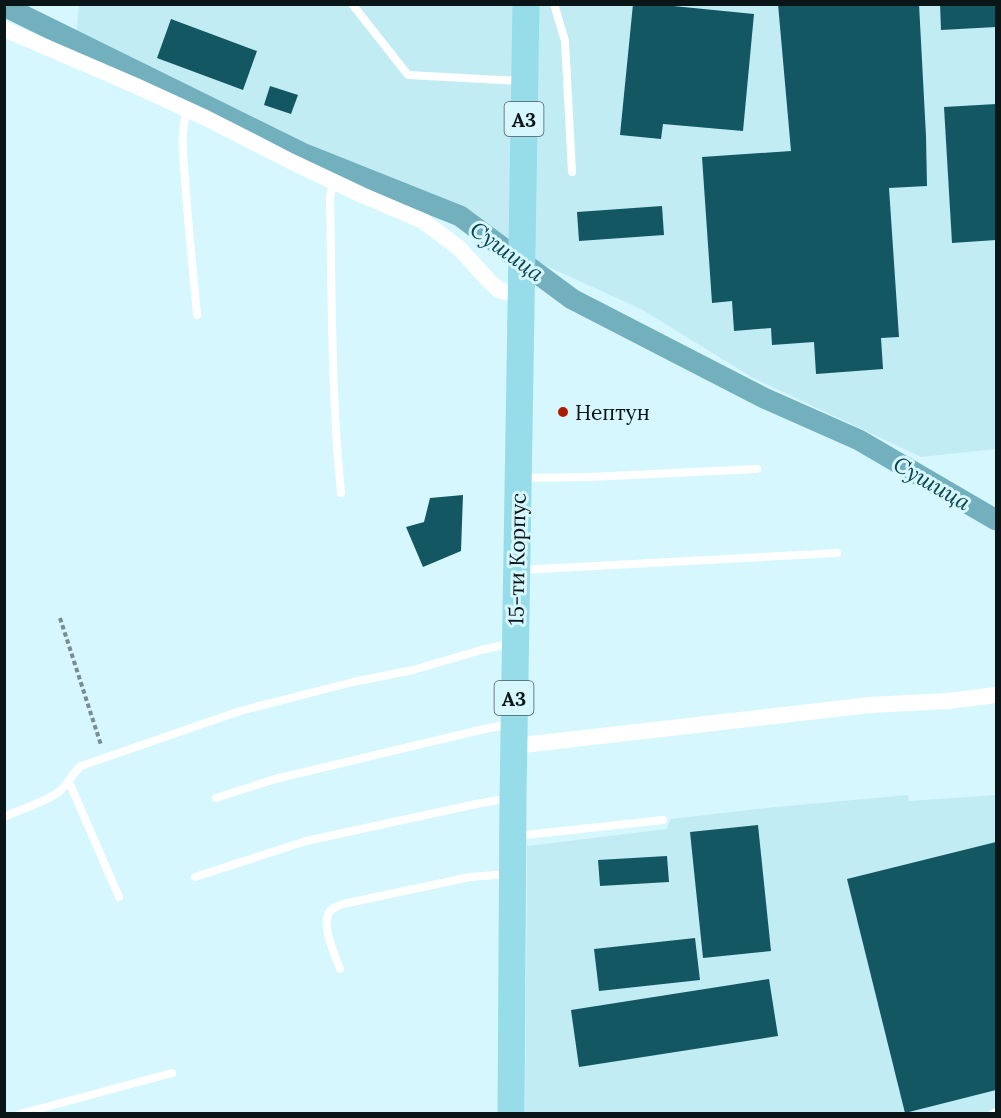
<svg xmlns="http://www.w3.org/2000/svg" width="1001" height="1118" viewBox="0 0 1001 1118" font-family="Lora,serif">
<rect width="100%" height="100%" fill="#d7f7fe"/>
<!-- built -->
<g fill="#c2ecf4">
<polygon points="79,4 996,5 996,449 921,457 753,378 641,309 522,255 460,216 248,117 76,39"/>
<polygon points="908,795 909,801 996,795 996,1113 525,1114 527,846 667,829 670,819 776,807"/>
</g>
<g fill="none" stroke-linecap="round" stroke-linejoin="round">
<!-- canal -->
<polyline stroke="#72b0bd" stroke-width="21" points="4,6 302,153 460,216 572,299 764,398 859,440 996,520"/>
</g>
<!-- building -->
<g fill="#135763">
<polygon points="633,4 653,4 754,14 743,131 663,124 661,139 620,135"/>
<polygon points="778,4 919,4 926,136 927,186 889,188 899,337 881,338 883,369 816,374 814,342 772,345 771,328 734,331 732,301 712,303 702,157 791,151"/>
<polygon points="940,4 996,4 996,27 941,30"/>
<polygon points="171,19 257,51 243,90 157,58"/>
<polygon points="270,86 298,95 291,114 264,105"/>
<polygon points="996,104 996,240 952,243 944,107"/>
<polygon points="662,206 664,235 579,241 577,212"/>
<polygon points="463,495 461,551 423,567 406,527 424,522 430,498"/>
<polygon points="758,825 771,951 703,958 690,832"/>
<polygon points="996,842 996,1090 905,1113 847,879"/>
<polygon points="667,856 669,882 600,886 598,860"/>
<polygon points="695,938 700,980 599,991 594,949"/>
<polygon points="769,979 778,1036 579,1067 571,1010"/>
</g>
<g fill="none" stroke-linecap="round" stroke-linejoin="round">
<!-- path -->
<polyline stroke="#768d92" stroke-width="4" stroke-dasharray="4.5 3" stroke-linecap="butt" points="60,618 101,745"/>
<!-- service -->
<g stroke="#fff" stroke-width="8">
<polyline points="352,4 408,75 521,81"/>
<polyline points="554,4 565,41 572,172"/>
<path d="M187,110C180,133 183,155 185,179C188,225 193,270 197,315"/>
<path d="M334,182L330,196C332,295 331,394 341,493"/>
<polyline points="522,478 590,477 757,469"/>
<polyline points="520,570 837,553"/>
<polyline points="69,782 119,897"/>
<polyline points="216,798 275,779 480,730 510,724"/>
<path d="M4,817C21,809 46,802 60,791C69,783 72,773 81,766L240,711L353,682L413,670L481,650L512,643"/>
<polyline points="516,836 663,820"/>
<polyline points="195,877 306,841 481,803 509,798"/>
<path d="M340,969C335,955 320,924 330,911C333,907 338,906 343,904L470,877L509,874"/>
<polyline points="20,1114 172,1073"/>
<polyline points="992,1114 996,1112"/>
</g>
<!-- minor -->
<g stroke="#fff" stroke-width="16">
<polyline points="4,29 134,85 206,118 292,162 362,195 423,221 459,248 490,282 499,290 521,296"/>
<polyline points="514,746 870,705 948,701 996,695"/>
</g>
<!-- primary -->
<polyline stroke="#97dce9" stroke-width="27" points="511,1114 513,797 526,4"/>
</g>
<!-- markers -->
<circle fill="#ab1d00" stroke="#d7f7fe" stroke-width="2" cx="563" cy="412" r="6"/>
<g text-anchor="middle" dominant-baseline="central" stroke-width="6" stroke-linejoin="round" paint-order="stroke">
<!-- shield labels -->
<g fill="#d7f7fe" stroke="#48595d" stroke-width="1.5">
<rect x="504.5" y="102" width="39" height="34" rx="4.5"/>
<rect x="494.5" y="681" width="39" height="34" rx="4.5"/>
</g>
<g font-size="20" font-weight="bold" fill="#0a1518">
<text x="524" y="119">A3</text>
<text x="514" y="698">A3</text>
</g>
<!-- poi labels -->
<g font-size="21" fill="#0a1518" stroke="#d7f7fe" text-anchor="start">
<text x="575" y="412">Нептун</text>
</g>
<!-- street labels -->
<g font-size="21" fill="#0a1518" stroke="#d7f7fe">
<text transform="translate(517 559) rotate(-89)">15-ти Корпус</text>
</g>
<!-- water labels -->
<g font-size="22" font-style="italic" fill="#0a444e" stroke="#d7f7fe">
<text transform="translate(507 251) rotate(36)">Сушица</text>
<text transform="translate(932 483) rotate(30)">Сушица</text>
</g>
</g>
<!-- border -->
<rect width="1001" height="1118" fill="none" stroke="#0a1518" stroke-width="12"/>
</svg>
